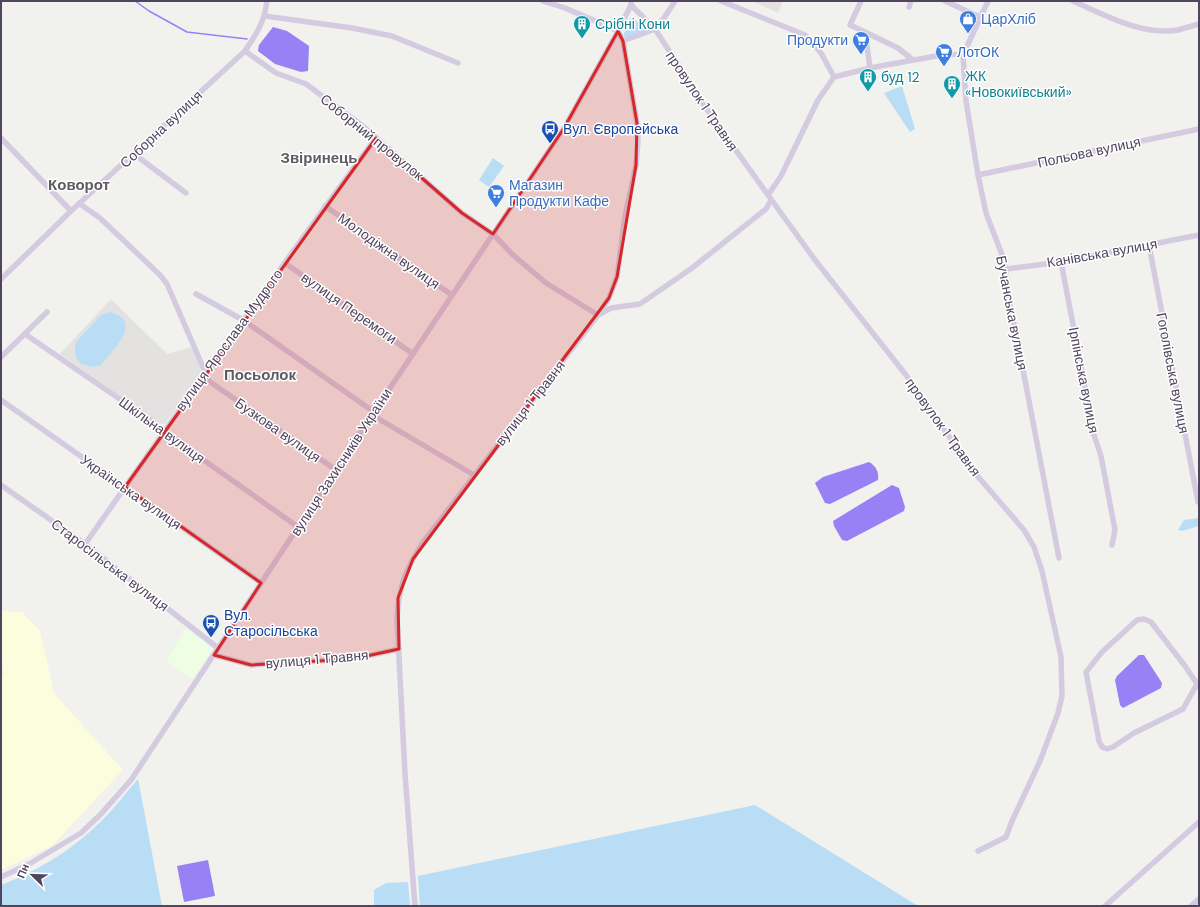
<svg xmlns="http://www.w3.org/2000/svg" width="1200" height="907" viewBox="0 0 1200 907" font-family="'DM Sans',sans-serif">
<rect width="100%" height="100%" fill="#f1f1ee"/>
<!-- commercial -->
<polygon fill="#edfee5" points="186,628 213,649 193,679 166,660"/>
<!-- education -->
<g fill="#e3e2e0">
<polygon points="752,1 783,1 778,13"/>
<polygon points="111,299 167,354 192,347 202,372 165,424 159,424 60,354"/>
</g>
<!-- medical -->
<polygon fill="#fbfddc" points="1,611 22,612 40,631 54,693 123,770 53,845 1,870 1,676 4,676 1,654"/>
<!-- green -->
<g fill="#b8ddf4">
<polygon points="633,17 643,28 643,31 627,38 623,36 630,18"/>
<polygon points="902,86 915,129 910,132 884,93"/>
<polygon points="493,158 504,166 489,187 479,180"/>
<path d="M110,312C145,321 112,351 101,365L91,367L80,363L76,357L75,345L77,341L101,315Z"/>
<polygon points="1199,518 1199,526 1182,531 1178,530 1184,520"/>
<path d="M138,779L162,906H1V885C35,872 69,852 95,827C111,813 124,795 138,779Z"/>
<polygon points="755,805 918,906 420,906 418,876"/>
<polygon points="408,882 410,906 374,906 374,890 386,883"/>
</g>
<!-- water -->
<g fill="#9880f5">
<polygon points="273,27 287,31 309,46 308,71 301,72 275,64 258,51 259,45"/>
<path d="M869,462C876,466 879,472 878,480L830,504L825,503L815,483L823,477Z"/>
<polygon points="892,485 899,488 905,507 904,511 847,541 842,540 834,526 833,521"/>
<polygon points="1139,655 1144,655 1162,683 1161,688 1123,708 1120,705 1115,680 1117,676"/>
<polygon points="208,860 215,896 184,902 177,866"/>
</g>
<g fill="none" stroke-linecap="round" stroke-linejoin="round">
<!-- stream -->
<polyline stroke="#9880f5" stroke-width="1.5" points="135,1 149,11 187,32 247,39"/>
<!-- minor -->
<g stroke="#d4cbe0" stroke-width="5.5">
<polyline points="721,1 805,35 821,53 834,77"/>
<polyline points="861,1 850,25 865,32"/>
<polyline points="945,1 980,17"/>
<polyline points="988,1 963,55 966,101 978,175 986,213 1004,260 1011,313 1015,328 1059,558"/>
<path d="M1073,1C1105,15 1142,36 1178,30C1185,28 1192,26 1199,24"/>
<polyline points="631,5 655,29 710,114 768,195 815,260 906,375 974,472 1024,530 1034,547 1042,571 1061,657 1062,696 1058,713 1040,761 1012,821 1006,837 978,851"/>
<polyline points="909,7 911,1"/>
<polyline points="265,16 352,28 392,36 458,63"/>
<polyline points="623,41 655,29 664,18 675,1"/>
<polyline points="245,51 276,73 306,84 364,127 462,213 493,234 513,255 546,283 598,315 611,308 640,304 692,268 766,209 771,200"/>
<polyline points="870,68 865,32 898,48 913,60"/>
<polyline points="1,138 71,211"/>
<polyline points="134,154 186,193"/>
<polyline points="978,175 1199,129"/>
<polyline points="768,195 781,176 818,100 834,77 870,68 947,54 963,55"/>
<polyline points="80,204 100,218 160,275 167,284 209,381 336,470"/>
<polyline points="325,206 452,295"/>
<polyline points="1149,245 1198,502"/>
<polyline points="1061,262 1085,387 1088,417 1101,456 1115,530 1112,545"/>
<polyline points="285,263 413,354"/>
<polyline points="1006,269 1061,262 1199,235"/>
<path d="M1,279L71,211L245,51C257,33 264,23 267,1"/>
<polyline points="196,294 243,320 374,412"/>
<polyline points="25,334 156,424 174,439 298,527"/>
<polyline points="1,357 47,312"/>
<polyline points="1,400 261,583"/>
<polyline points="372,415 474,475"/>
<polyline points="1,485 85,544 218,648 214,655 251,665 353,659 399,649"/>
<path d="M85,544C181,408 276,272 376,138"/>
<polyline points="1197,684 1183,709 1134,733 1113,747 1107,749 1102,747 1099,741 1086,672 1102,652 1137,620 1144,619 1151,622 1185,666 1199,687"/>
<polyline points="1,877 29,864 81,833 100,815 131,780 374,412 564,128 618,31 631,5 631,1"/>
<path d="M415,906L405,774L397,618C399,585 406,568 424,541L598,315L609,298L617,277L625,216L636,165L638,141L637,123L623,41L618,31L614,29L565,8L543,1"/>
<polyline points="1105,906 1199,822"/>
<polyline points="1191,906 1199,899"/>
</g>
</g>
<!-- marked area -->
<path fill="#d62828" fill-opacity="0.2" stroke="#d62828" stroke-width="3" stroke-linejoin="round" d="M618,31L623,41L637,123L636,165L617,277L609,298L413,559L398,598L399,649L353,659L251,665L214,655L261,583L125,487L376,138L462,213L493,234L564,128Z"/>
<!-- icons -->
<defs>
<symbol id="shop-pin" viewBox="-11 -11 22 30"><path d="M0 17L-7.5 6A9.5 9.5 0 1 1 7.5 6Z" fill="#3f7fe0" stroke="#fff"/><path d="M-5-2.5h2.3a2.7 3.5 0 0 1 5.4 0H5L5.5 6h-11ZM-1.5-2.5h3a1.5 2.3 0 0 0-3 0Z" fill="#fff"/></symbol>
<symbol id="building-pin" viewBox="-11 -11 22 30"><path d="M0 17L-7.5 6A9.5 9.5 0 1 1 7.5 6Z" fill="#0f9aa8" stroke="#fff"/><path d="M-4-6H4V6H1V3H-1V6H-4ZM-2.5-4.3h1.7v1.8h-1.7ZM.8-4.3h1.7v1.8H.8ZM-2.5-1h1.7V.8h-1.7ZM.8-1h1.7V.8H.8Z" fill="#fff"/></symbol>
<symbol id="supermarket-pin" viewBox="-11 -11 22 30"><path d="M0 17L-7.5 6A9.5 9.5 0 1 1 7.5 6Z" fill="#3f7fe0" stroke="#fff"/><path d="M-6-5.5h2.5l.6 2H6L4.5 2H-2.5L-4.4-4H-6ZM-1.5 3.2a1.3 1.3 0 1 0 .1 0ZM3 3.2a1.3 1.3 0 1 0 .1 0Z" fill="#fff"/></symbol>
<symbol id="bus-pin" viewBox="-11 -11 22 30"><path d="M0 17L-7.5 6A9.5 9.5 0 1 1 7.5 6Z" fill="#1a4fb4" stroke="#fff"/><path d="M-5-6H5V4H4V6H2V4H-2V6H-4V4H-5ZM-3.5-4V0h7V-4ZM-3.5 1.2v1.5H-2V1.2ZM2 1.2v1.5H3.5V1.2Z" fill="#fff"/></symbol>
</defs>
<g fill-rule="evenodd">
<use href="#shop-pin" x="958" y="9" width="20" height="27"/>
<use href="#building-pin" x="572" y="14" width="20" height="27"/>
<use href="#supermarket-pin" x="851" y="30" width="20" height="27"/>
<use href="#supermarket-pin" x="934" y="42" width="20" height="27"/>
<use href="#building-pin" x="858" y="67" width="20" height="27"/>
<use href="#building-pin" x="942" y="74" width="20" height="27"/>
<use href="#bus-pin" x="540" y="119" width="20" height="27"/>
<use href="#supermarket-pin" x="486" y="183" width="20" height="27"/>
<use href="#bus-pin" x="201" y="613" width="20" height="27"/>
</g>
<g text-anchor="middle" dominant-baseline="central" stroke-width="3" stroke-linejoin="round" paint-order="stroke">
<!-- shop labels -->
<g font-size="14" fill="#366cbe" stroke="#fff" text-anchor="start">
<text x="981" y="19">ЦарХліб</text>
<text x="848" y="40" text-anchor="end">Продукти</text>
<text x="957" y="52">ЛотОК</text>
<text x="509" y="185">Магазин<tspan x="509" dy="16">Продукти Кафе</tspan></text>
</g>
<!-- culture labels -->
<g font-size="14" fill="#0d838f" stroke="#fff" text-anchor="start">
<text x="595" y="24">Срібні Кони</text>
<text x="965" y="76">ЖК<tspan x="965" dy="16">«Новокиївський»</tspan></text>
<text x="881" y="77">буд 12</text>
</g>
<!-- street labels -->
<g font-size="14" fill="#50445e" stroke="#fff">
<text transform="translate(702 101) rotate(56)">провулок 1 Травня</text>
<text transform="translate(161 129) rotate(-43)">Соборна вулиця</text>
<text transform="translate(372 137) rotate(39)">Соборний провулок</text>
<text transform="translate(1089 152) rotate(-12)">Польова вулиця</text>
<text transform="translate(389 251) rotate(35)">Молодіжна вулиця</text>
<text transform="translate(1102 253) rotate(-10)">Канівська вулиця</text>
<text transform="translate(349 308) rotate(35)">вулиця Перемоги</text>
<text transform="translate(1012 313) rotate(79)">Бучанська вулиця</text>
<text transform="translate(229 340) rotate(-54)">вулиця Ярослава Мудрого</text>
<text transform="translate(1173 373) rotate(79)">Гоголівська вулиця</text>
<text transform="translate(1084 380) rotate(79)">Ірпінська вулиця</text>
<text transform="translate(530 403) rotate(-52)">вулиця 1 Травня</text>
<text transform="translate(943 427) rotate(54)">провулок 1 Травня</text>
<text transform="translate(162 430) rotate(36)">Шкільна вулиця</text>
<text transform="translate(278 430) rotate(35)">Бузкова вулиця</text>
<text transform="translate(341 462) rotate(-57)">вулиця Захисників України</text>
<text transform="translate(131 492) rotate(35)">Українська вулиця</text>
<text transform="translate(110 565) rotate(37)">Старосільська вулиця</text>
<text transform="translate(317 659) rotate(-5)">вулиця 1 Травня</text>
</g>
<!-- transit labels -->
<g font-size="14" fill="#164399" stroke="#fff" text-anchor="start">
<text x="563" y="129">Вул. Європейська</text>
<text x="224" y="615">Вул.<tspan x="224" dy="16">Старосільська</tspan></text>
</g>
<!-- neighbourhood labels -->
<g font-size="15" font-weight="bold" fill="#605a64" stroke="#fff">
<text x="319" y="158">Звіринець</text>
<text x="79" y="185">Коворот</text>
<text x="260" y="375">Посьолок</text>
</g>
</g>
<!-- border -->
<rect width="1200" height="907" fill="none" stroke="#50445e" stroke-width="4"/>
<!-- north arrow -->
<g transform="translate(32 875) rotate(293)" stroke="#ffffff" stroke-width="3" paint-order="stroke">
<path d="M0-3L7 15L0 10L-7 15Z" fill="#50445e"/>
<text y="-6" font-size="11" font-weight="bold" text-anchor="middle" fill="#50445e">Пн</text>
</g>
</svg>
